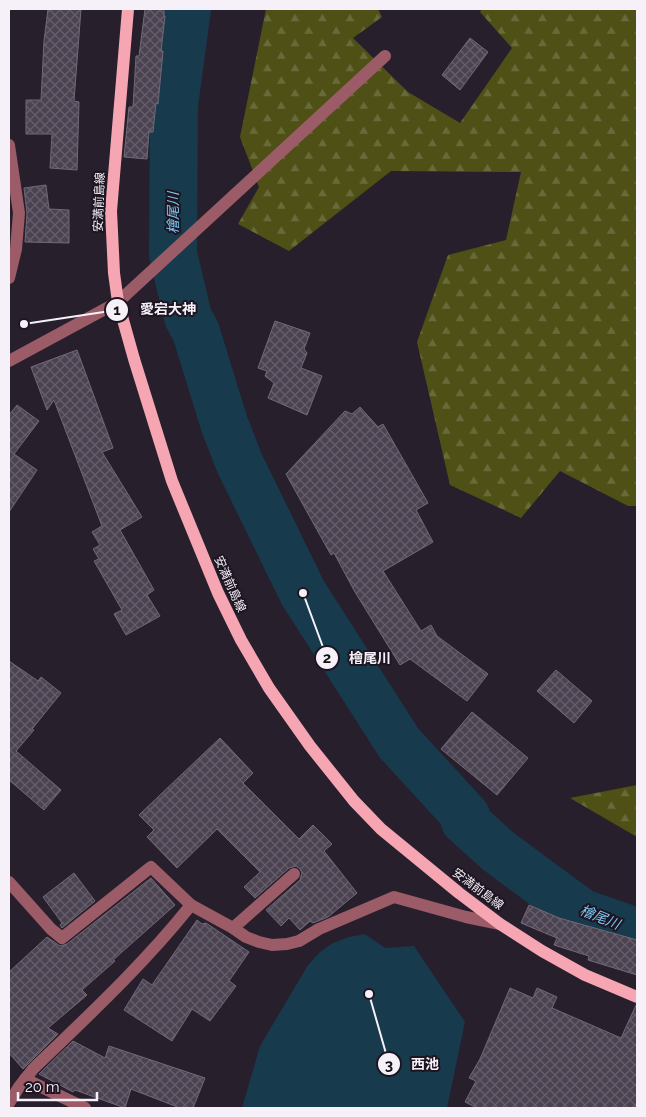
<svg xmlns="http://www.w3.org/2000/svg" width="646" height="1117" viewBox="0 0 646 1117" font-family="Raleway,'Noto Sans JP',sans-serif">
<defs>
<pattern id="forest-firs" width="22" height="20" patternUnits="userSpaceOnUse" patternTransform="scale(1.25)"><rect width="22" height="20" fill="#4f5016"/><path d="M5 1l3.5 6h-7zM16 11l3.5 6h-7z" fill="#696a39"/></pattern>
<pattern id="building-cross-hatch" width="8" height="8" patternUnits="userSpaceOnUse" patternTransform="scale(1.25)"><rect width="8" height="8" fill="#4b4351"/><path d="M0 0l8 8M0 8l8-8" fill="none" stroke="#665f6b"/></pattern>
</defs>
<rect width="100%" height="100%" fill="#271f2c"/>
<!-- forest -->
<g fill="url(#forest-firs)">
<polygon points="266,9 378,9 382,17 353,38 408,92 460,123 512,48 480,12 482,9 637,9 637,506 628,506 560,471 521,518 450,485 417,342 448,255 506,240 521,172 391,171 289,251 238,224 259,187 240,137"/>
<polygon points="637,785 637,837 570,798"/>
</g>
<!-- water -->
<polygon fill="#173a4d" points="365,934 385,948 414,946 465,1022 447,1108 242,1108 260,1046 308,965 320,952 333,943 349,937"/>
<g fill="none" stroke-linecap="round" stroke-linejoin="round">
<!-- river -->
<polyline stroke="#173a4d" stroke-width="48" points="187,9 174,105 173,254 188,317 196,332 224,423 239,462 303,593 399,743 466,816 465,821 498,851 582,913 637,932"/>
</g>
<!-- building -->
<g fill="url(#building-cross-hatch)" stroke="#716978">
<polygon points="48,9 81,9 74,101 79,102 77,170 50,168 52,134 26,134 26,100 41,100 44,41"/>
<polygon points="145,9 164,9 164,16 165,16 161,51 163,51 158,104 156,103 153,132 149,132 147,159 124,157 129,107 133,107 136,56 139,56"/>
<polygon points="470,38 488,52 460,90 442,75"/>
<polygon points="46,185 49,209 69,210 69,243 25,242 27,213 24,188"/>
<polygon points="275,321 310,333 304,349 307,353 301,368 322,376 307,415 268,398 274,383 265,376 267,371 258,368"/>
<polygon points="77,350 113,448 102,452 142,517 120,530 154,590 147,595 160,616 126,635 114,614 122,610 94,561 99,559 93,549 100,545 92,532 102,526 54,400 47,410 31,367"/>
<polygon points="17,405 39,421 14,454 37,470 9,512 9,415"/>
<polygon points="360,407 378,427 383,424 428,503 416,510 433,542 383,571 421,631 431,625 437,636 488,674 467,701 410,659 400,665 355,592 334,553 331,555 286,474 345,411 352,414"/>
<polygon points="9,661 38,681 41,677 61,693 32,729 34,730 16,751 61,790 44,810 9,780"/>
<polygon points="556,670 592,701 574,723 537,691"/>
<polygon points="472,712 528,758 497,795 441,749"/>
<polygon points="220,738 253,773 243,783 299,839 313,825 332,844 324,851 357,893 328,917 313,923 310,921 300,930 289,918 281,926 266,910 300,880 302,873 300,869 296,866 289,868 255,898 244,887 260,872 217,829 177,868 147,837 154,830 139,815"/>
<polygon points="74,873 95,901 62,928 60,925 62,923 43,897"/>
<polygon points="151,878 175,905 113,960 115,961 82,990 87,995 48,1028 58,1034 23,1069 9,1053 9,972 47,937 60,946 67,944"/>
<polygon points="529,905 559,918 637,940 637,975 588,960 589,956 554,945 557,938 521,923"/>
<polygon points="197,920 202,924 206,923 249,952 229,981 236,986 210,1021 192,1009 172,1041 124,1010 143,979 152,985"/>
<polygon points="510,988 533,998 537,988 557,997 552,1008 621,1038 636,1005 637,1005 637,1108 477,1108 465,1102 476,1081 469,1078 480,1059"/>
<polygon points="73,1041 105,1058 109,1046 205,1078 193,1108 180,1108 131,1089 125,1108 75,1090 73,1092 39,1074"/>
</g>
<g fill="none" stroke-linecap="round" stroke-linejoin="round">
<!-- minor -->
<g stroke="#9b5b67" stroke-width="12">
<polyline points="9,145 19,213 16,249 9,278"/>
<polyline points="9,361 118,302 385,56"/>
<polyline points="9,882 51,929 62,938 151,867 191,905 233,928 294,874"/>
<polyline points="233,928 246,937 259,942 272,945 287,944 299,941 319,929 394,897 466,917 500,924"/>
<polyline points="25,1079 85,1108"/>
<path d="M9,1103L19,1087L33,1069C87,1017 144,964 191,905"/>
</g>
<!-- major -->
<polyline stroke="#f6a5b3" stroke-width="12" points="128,9 111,211 114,273 118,302 134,359 172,481 218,593 241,640 269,688 310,746 354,801 381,829 459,893 500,924 542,951 585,975 637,997"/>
</g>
<g text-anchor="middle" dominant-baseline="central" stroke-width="4" stroke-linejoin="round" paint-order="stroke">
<!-- street labels -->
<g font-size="12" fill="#f6f1f9" stroke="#1d1622">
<text transform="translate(99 202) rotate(-88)">安満前島線</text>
<text transform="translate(230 584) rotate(66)">安満前島線</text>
<text transform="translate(478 889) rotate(37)">安満前島線</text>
</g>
<!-- water labels -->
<g font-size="14" font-style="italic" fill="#7cc8f2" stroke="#1d1622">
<text transform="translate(173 213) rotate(-90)">檜尾川</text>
<text transform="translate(600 917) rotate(22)">檜尾川</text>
</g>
</g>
<!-- callouts -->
<path fill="none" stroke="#f6f1f9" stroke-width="2" d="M24 324L117 310M303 593L327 658M369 994L389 1064"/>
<g fill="#f6f1f9" stroke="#1d1622" stroke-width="2">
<circle cx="24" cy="324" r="5"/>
<circle cx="303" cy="593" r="5"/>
<circle cx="369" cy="994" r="5"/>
<circle cx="117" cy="310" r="12"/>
<circle cx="327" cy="658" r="12"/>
<circle cx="389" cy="1064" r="12"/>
</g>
<g font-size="15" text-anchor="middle" font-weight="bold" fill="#111">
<text x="117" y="315">1</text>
<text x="327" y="663">2</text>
<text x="389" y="1070">3</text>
</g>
<g font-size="14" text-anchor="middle" font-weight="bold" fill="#f6f1f9" stroke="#1d1622" stroke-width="4" stroke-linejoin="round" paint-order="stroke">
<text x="168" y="314">愛宕大神</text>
<text x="370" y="663">檜尾川</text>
<text x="425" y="1069">西池</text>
</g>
<!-- border -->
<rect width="646" height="1117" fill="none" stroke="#f6f1f9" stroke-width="20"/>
<!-- scale -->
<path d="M18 1092v8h79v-8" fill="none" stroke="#f6f1f9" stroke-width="2.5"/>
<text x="25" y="1092" font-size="15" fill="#f6f1f9" stroke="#1d1622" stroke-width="4" paint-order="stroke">20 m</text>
</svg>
